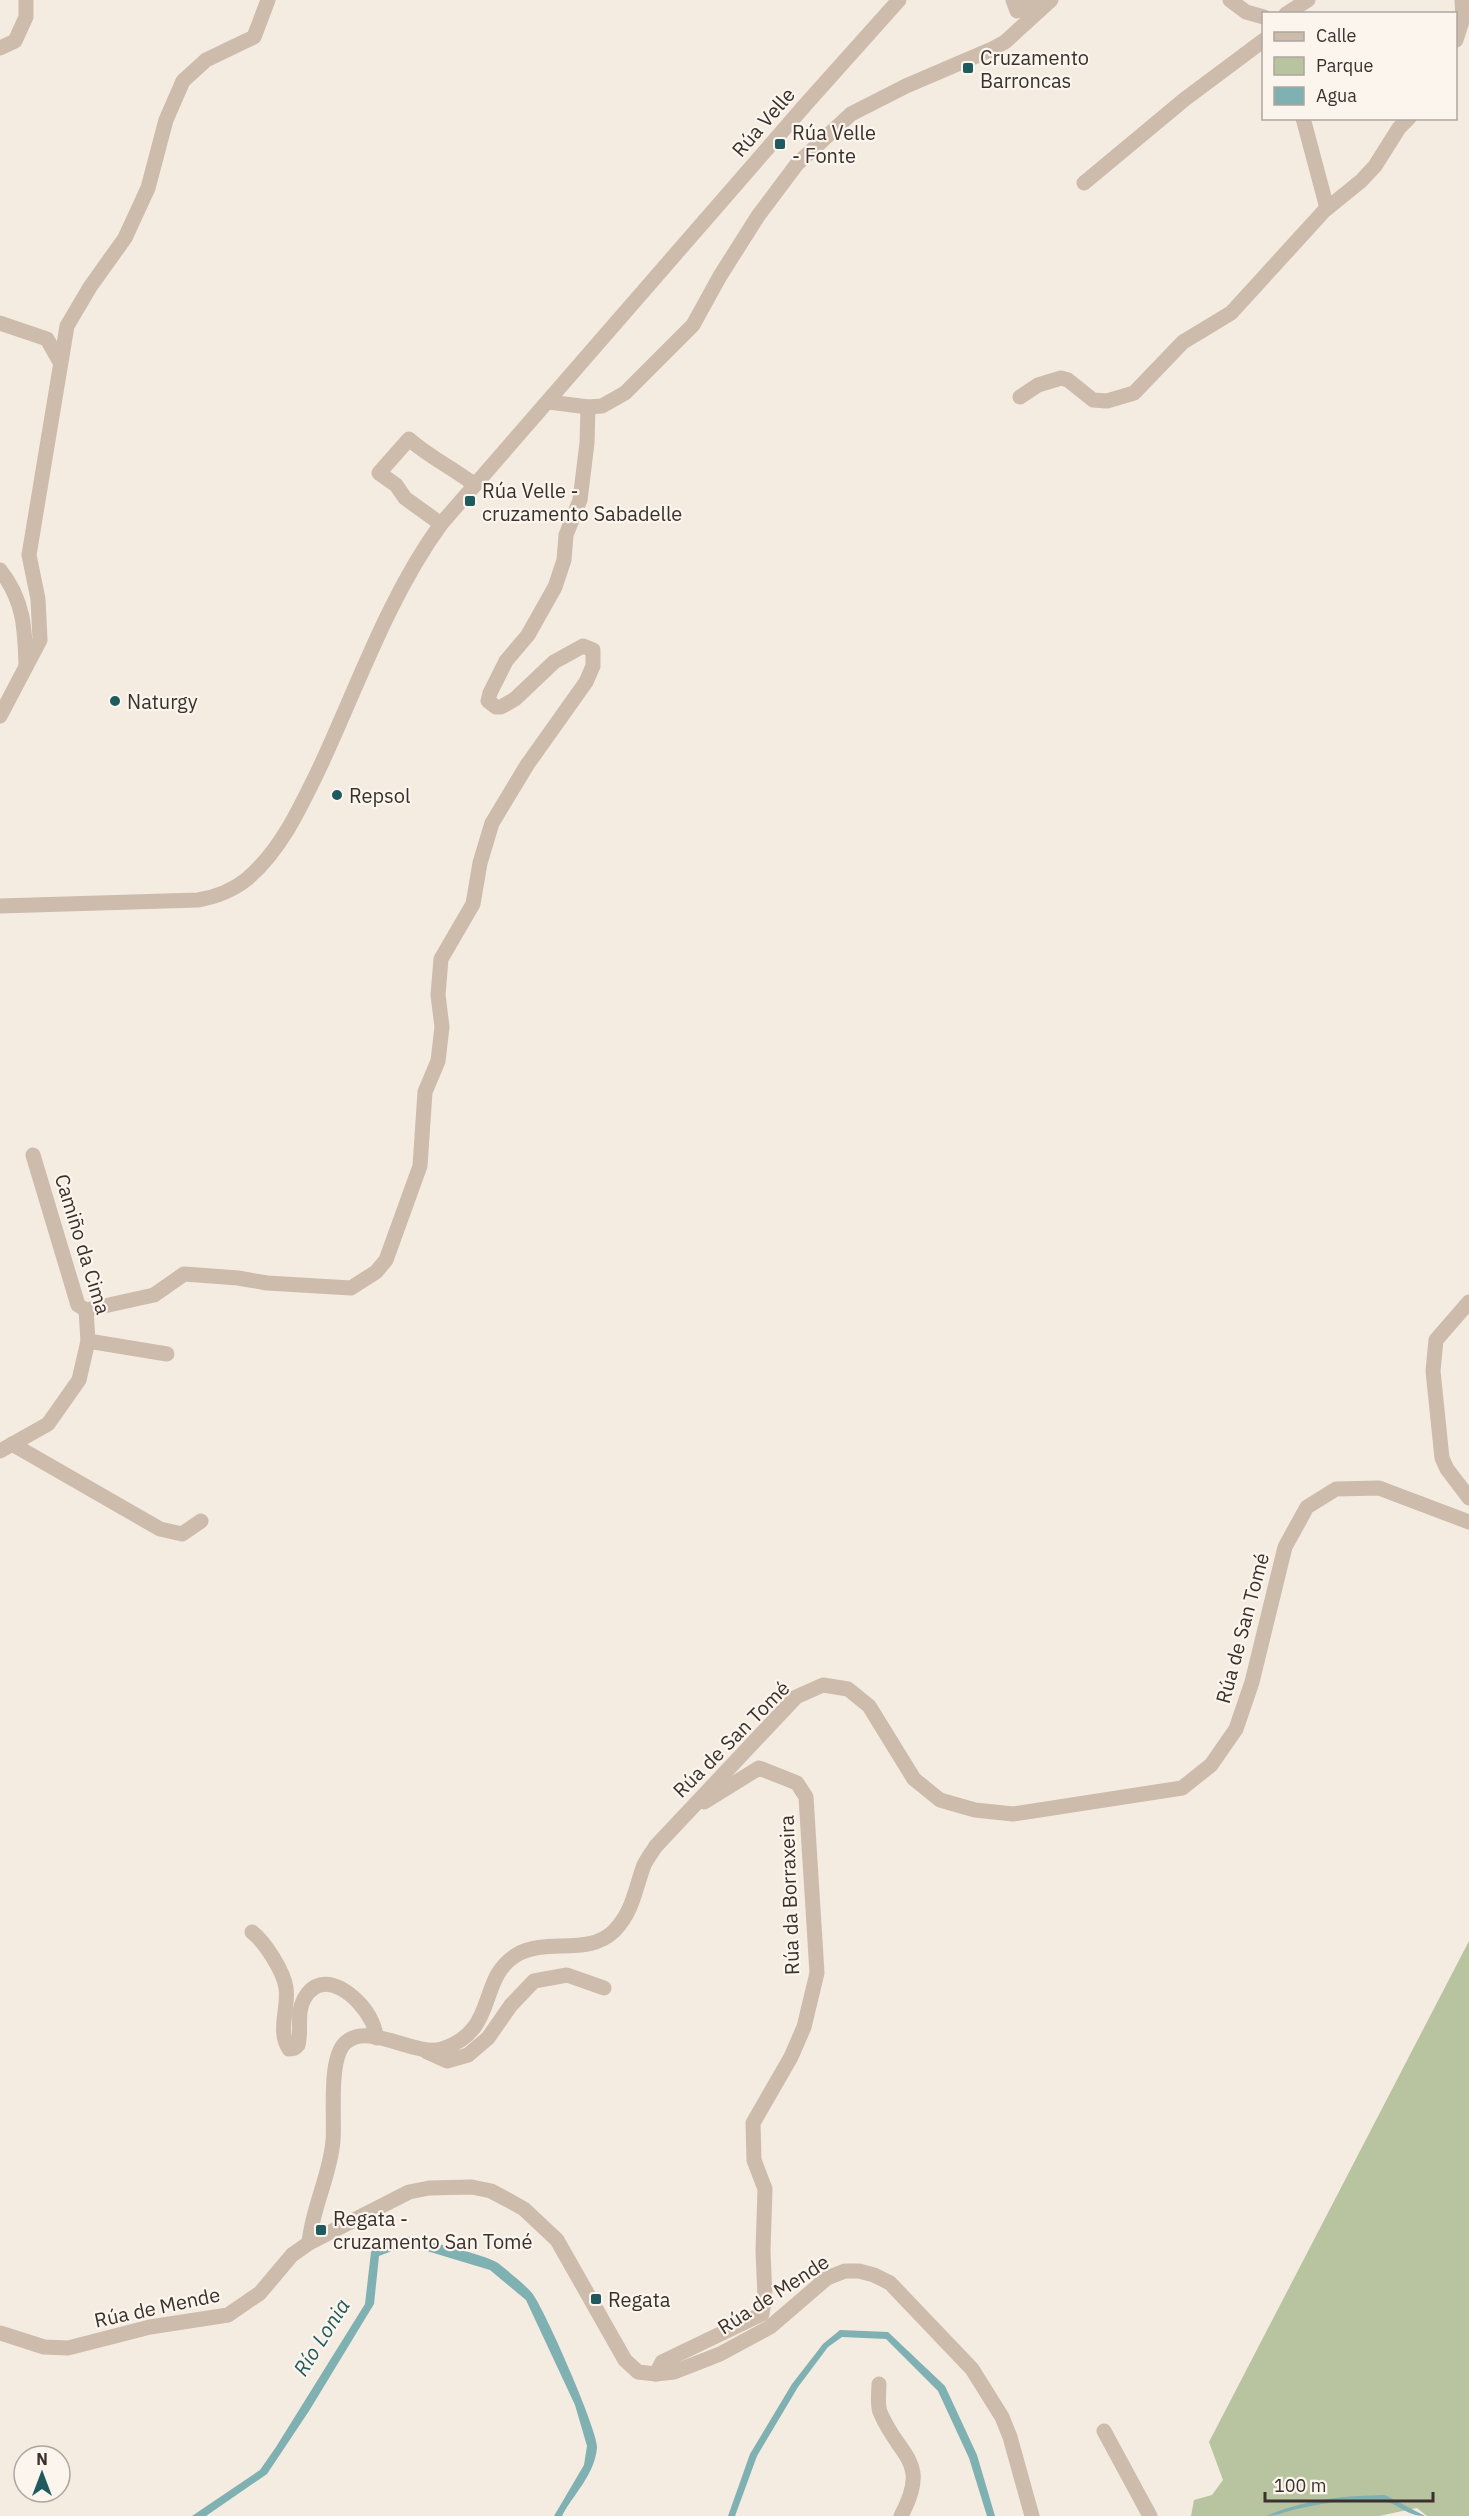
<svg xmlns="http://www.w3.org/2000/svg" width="1469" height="2516" viewBox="0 0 1469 2516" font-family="'IBM Plex Sans',sans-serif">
<rect width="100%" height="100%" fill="#f4ebe1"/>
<!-- green -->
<polygon fill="#b8c4a0" points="1469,1941 1469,2516 1427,2516 1417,2508 1379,2516 1191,2516 1194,2500 1212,2495 1223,2480 1209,2442"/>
<!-- water -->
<g fill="#7fb0b2">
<path d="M406,2236C425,2241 484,2254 498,2263C509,2272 523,2283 532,2293C544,2308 599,2433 597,2448C594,2476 574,2493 562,2516H554L584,2465L587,2446L575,2405L526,2300L490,2270L407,2245L379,2256L374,2304L309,2411L267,2474L206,2516H192L260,2470L276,2447L365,2304L371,2252L374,2247Z"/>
<polygon points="840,2330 888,2332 945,2386 977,2455 995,2516 987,2516 969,2458 938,2391 886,2339 842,2337 828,2347 798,2387 757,2456 735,2516 728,2516 750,2454 792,2384 823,2344"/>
<path d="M1385,2495L1425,2516C1405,2516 1397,2502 1382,2501C1353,2498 1325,2503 1297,2509C1286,2511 1278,2516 1266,2516C1307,2499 1341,2496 1385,2495Z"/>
</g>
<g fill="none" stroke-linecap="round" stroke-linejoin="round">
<!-- minor -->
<g stroke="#cdbbac" stroke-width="15">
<polyline points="1013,0 1017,11 1035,0"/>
<polyline points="1230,0 1246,12 1264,17"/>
<polyline points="1286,14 1308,0"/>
<polyline points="1456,40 1463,18 1462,0"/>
<polyline points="0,48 15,41 26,17 26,0"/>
<polyline points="1303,118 1327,208"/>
<polyline points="1084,183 1185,99 1264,40"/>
<polyline points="0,323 47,339 60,362"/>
<polyline points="1020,397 1038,385 1061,378 1068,380 1093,400 1107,401 1134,393 1183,342 1231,313 1324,211 1361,181 1375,166 1399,128 1409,118"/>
<polyline points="549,402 588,407 602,406 625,393 693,325 720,276 758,216 797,164 851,114 906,86 990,50 1005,42 1051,0"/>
<path d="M441,524L405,498L396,485L379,473L409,439C429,457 453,468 475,485"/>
<path d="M0,570C24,600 25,629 26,666"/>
<polyline points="0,716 40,640 38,599 29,555 67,326 90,287 125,238 148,188 166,120 183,81 206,60 254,37 268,0"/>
<path d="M0,906L198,900C216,897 232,891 247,879C281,850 300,808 319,769C357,688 388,597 441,524L806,104L899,0"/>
<polyline points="33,1155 78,1305 86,1310"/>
<polyline points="1469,1302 1436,1340 1433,1371 1442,1458 1447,1469 1469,1498"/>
<polyline points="86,1310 154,1295 184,1274 238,1278 267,1283 351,1288 376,1272 386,1260 420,1166 425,1092 438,1061 442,1027 438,995 441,959 473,904 480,863 492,823 527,765 586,682 593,666 593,650 583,646 554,662 515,699 501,707 496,707 488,701 490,693 506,661 528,635 555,587 564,560 566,535 580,500 587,443 588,407"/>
<polyline points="88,1341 167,1354"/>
<polyline points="12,1444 160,1529 182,1534 201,1521"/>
<polyline points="0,1451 48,1424 79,1380 88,1341 86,1310"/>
<path d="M252,1932C265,1942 284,1972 286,1988C289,2009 277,2030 289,2049L295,2048L298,2045C302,2030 296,2014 304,1999C322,1965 360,1997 371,2020C374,2025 375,2032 377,2038"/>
<polyline points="427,2052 447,2061 468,2055 488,2038 511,2005 534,1981 567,1975 604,1988"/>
<path d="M309,2243C312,2208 330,2176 333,2141C335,2118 328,2060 345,2043C368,2021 414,2057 442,2049C500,2030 476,1978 518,1954C547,1938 589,1956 614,1931C633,1912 635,1889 644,1865C647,1859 652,1852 656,1846L796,1697L823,1685L848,1689L869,1706L914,1779L940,1800L975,1810L1013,1814L1182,1788L1211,1765L1236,1729L1252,1682L1285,1547L1307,1507L1336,1489L1379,1488L1469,1522"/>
<polyline points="0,2333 44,2347 68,2348 150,2327 228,2315 260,2293 292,2255 309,2243 409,2192 429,2188 472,2187 491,2191 508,2200 524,2209 557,2240 625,2360 638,2372 656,2374 674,2372 720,2354 770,2327 827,2278 845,2271 859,2271 874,2275 890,2283 972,2369 1002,2417 1010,2437 1032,2516"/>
<polyline points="656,2374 662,2362 762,2314 765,2297 763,2251 765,2189 754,2160 753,2123 791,2057 804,2027 817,1973 806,1797 797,1783 759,1768 704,1802"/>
<path d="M879,2384C879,2392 877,2404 880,2412C899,2458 931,2460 901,2516"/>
<polyline points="1104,2431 1150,2516"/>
</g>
</g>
<!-- markers -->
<g fill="#1f5a5e" stroke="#fbf5ee" stroke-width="2">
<rect x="962" y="62" width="12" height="12" rx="3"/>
<rect x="774" y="138" width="12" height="12" rx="3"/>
<rect x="464" y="495" width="12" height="12" rx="3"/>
<circle cx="115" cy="701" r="6"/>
<circle cx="337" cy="795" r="6"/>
<rect x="315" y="2224" width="12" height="12" rx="3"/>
<rect x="590" y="2293" width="12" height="12" rx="3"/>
</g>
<g text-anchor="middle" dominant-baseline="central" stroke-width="4.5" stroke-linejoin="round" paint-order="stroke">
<!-- poi labels -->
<g font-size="20" fill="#3b302b" stroke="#fbf5ee" text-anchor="start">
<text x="980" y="57">Cruzamento<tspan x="980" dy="23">Barroncas</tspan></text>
<text x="792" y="132">Rúa Velle<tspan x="792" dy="23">- Fonte</tspan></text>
<text x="482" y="490">Rúa Velle -<tspan x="482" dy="23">cruzamento Sabadelle</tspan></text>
<text x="127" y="701">Naturgy</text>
<text x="349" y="795">Repsol</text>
<text x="333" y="2218">Regata -<tspan x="333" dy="23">cruzamento San Tomé</tspan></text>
<text x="608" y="2299">Regata</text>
</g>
<!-- street labels -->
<g font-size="20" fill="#3b302b" stroke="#fbf5ee">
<text transform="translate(763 122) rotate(-49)">Rúa Velle</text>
<text transform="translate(83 1244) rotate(73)">Camiño da Cima</text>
<text transform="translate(1242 1628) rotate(-75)">Rúa de San Tomé</text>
<text transform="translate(731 1739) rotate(-45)">Rúa de San Tomé</text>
<text transform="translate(789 1895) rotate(-92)">Rúa da Borraxeira</text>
<text transform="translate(773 2294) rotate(-33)">Rúa de Mende</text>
<text transform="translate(157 2307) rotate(-12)">Rúa de Mende</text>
</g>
<!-- water labels -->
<g font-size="21" font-style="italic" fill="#1f5a5e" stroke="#fbf5ee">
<text transform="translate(321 2337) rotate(-58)">Río Lonia</text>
</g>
</g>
<!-- legend -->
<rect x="1262" y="12" width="195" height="108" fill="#fbf5ee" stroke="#aea6a0" stroke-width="1.5"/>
<rect x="1274" y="32" width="30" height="9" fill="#cdbbac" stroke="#aea6a0" stroke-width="1.5"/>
<text x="1316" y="42" font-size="18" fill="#3b302b">Calle</text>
<rect x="1274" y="57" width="30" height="18" fill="#b8c4a0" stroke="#aea6a0" stroke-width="1.5"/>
<text x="1316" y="72" font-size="18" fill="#3b302b">Parque</text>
<rect x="1274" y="87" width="30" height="18" fill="#7fb0b2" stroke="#aea6a0" stroke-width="1.5"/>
<text x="1316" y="102" font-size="18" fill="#3b302b">Agua</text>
<!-- north arrow -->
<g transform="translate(42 2474)"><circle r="28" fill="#fbf5ee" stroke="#aea6a0" stroke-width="1.5"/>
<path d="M0-4.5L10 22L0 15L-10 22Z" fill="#1f5a5e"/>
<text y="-9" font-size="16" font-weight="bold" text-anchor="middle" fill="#3b302b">N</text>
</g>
<!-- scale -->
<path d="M1265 2492v9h168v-9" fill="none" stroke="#3b302b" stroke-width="3"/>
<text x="1274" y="2492" font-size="18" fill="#3b302b" stroke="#fbf5ee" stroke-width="4.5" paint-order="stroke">100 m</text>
</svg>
